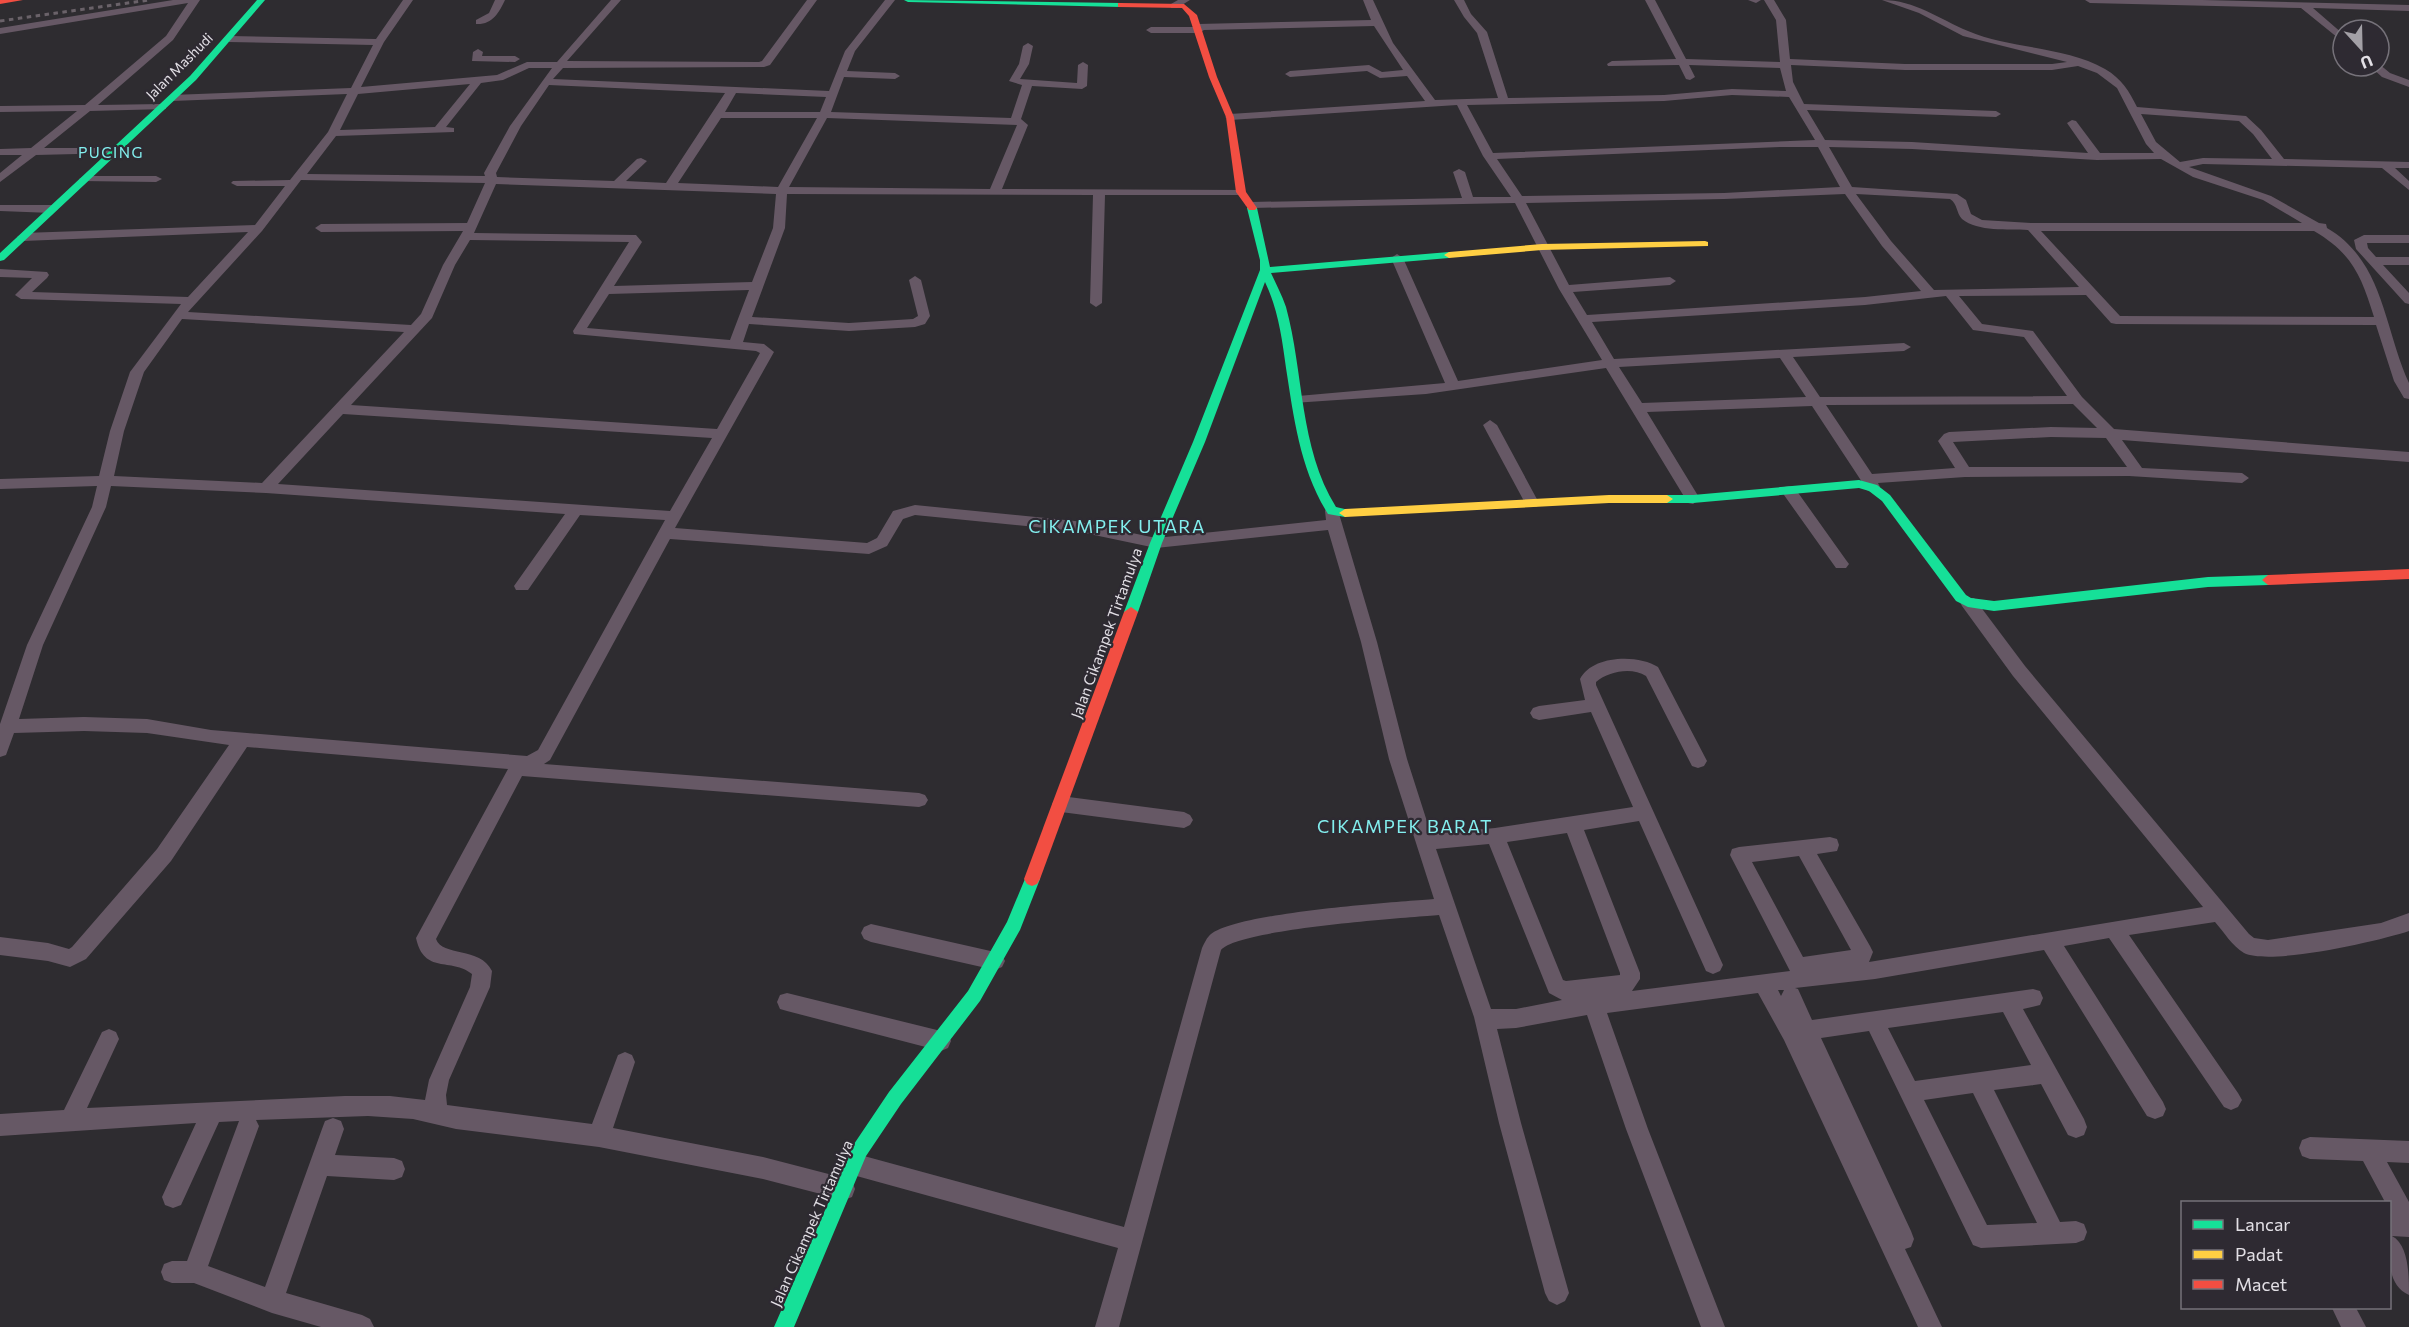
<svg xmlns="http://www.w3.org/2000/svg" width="2409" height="1327" viewBox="0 0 2409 1327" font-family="Commissioner,sans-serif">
<rect width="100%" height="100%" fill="#2e2c30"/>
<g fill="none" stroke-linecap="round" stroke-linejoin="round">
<!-- street -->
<g fill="#665865" fill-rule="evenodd">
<polygon points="173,0 200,0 173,40 98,105 162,104 166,105 166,109 90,111 44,148 114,148 120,151 118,153 36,155 0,182 0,173 22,155 0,155 0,149 31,148 77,111 0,112 0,106 85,105 166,36 188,3 0,34 0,28"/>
<path d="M403,0H413L384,42L361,87L497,75L527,62H557L611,0H621L567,61L759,62L762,61L807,0H817L770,65L764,67L563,68L553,79L829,91L845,51L885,0H895L855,51L847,71L895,73L900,76L895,79L844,77L831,112L1011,118L1022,85L1009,81L1019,64L1023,46L1028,43L1033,46L1029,64L1020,79L1077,83L1078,65L1083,62L1088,65L1087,86L1082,89L1032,86L1021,119L1028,125L1002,189L1245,190V194L1241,195H1105L1102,303L1096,307L1090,303L1093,195L787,194L785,228L752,317L849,323L913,319L918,316L909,280L915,276L921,280L930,316L925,324L915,327L849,331L749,324L743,342L764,344L774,352L675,528L867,543L877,538L893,511L915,505L1075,521L1156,538L1326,520L1325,511L1327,507H1337L1377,642L1407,759L1431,834L1495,828L1633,807L1591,712L1539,720L1533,718L1530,713L1533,708L1539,706L1585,700L1580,679C1592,655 1638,654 1658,667L1707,761L1704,766L1698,768L1692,766L1646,676C1632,667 1609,671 1596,682V685L1723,965L1720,971L1713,974L1706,971L1639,821L1584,830L1640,973V979L1632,991L1790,971L1730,855L1732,849L1739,847L1830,837L1837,839L1839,845L1837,851L1817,854L1870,946L1873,952L1869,962L2203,907L2013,676L1962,606L1960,602L1962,598H1974L2025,666L2249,934L2254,938L2268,940L2381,923L2409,913V931C2379,941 2271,966 2244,953C2232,946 2224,932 2215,922L2129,935L2238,1093L2242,1100L2238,1107L2231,1110L2224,1107L2109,938L2064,946L2163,1102L2166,1109L2163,1116L2155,1119L2147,1116L2044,950L1875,979L1795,988L1798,989L1812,1020L2033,989L2040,991L2043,998L2040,1005L2023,1009L2084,1119L2087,1127L2084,1135L2076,1138L2068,1135L2041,1084L1994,1090L2060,1222L2076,1221L2084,1224L2087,1232L2084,1240L2076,1243L1981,1248L1973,1245L1869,1031L1821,1038L1911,1231L1914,1239L1911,1247L1905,1249L1942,1327H1918L1784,1040L1758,993L1607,1013L1648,1129L1725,1327H1701L1626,1129L1587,1015L1516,1028L1497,1029L1521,1123L1569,1293L1565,1301L1557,1305L1549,1301L1545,1293L1499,1123L1474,1017L1439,915C1404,918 1238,929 1221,950L1119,1327H1095L1118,1248L853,1175L845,1172L842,1164L845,1156L853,1153L1124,1227L1202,948C1204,944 1206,939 1209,936C1229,913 1396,902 1434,899L1389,759L1361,642L1328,530L1156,548L1075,531L915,515L903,519L887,546L869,554L670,539L550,760L544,764L919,793L925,795L928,800L925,805L919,807L522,776L436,939C442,957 480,946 492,971L490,987L449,1080L446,1095L447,1105L592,1124L618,1055L625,1052L632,1055L635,1062L613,1128L763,1157L844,1178L852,1181L855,1189L852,1197L844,1200L763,1179L599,1147L456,1129L413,1119L368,1116L256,1120L259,1126L208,1266L265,1287L322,1129L325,1121L333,1118L341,1121L344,1129L335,1155L394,1158L402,1161L405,1169L402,1177L394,1180L327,1176L286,1293L362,1315L370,1319L374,1327H321L272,1313L194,1283H172L164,1280L161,1272L164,1264L172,1261H187L239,1121L219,1122L181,1205L173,1208L165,1205L162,1197L196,1123L0,1136V1114L64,1110L102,1032L109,1029L116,1032L119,1039L87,1108L345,1096H390L425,1100L429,1080L470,987L472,974C451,957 424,975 416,938L508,769L247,747L171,861L86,959L70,967L48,961L0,955V937L48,943L69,949L72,947L157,849L229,745L147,733L84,731L14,733L6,755L0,757V724L27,645L92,507L97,486L0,489V479L99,476L110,431L130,372L181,304L21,299L15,295L32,278L0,277V269L47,272L49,275L47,278L32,292L188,297L248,232L23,241L17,237L23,233L255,225L285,186H237L231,183L233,181L290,180L328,132L347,94L172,101L167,98L172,95L351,88L373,45L229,42L224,39L229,36L376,39ZM529,68H552L510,126L484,173L485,176L307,174L336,136L454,132V128L446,127L481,83L503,80ZM470,84L435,127L340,130L358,94ZM549,85L725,93L666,183L626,181L647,161L641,158L637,159L614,181L497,177L496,173L521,126ZM736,93L826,97L820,112H725ZM721,118H817L778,187L678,183ZM827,118L1017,125L990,189L789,187ZM301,180L485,183L467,223L321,224L315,228L321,232L463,231L443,265L421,314L411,325L188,312L262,231ZM496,184L776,194L773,228L752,282L614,286L642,242L636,235L474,233ZM470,240L629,242L573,331L574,334L756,351L760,353L717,429L351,405L432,318L455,265ZM749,290L730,340L587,328L609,294ZM182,319L404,332L262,483L114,476L124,431L144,372ZM343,414L712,438L670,511L278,484ZM111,486L266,493L565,514L514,586L516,590H528L580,515L665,520L538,750L527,756L211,730L147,719L84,717L19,719L43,645L106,507ZM1567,833L1620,973V975L1566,981L1563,980L1507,842ZM1489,844L1549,993L1562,1000L1516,1009H1491L1436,849ZM1799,856L1851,950L1803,957L1752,862ZM1778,990H1784L1781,996ZM2003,1012L2031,1065L1915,1081L1888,1028ZM1973,1093L2037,1223L1987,1225L1924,1100Z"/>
<path d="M495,0H505C499,13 492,25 476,24V20L489,13Z"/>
<polygon points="1178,0 1190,0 1177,8 1171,8 1171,4"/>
<path d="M1363,0H1373L1393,43L1435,100L1498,98L1477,33L1464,17L1454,0H1464L1471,14L1487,32L1508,98L1664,95L1732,89L1786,91L1780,68L1689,65L1695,77L1690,80L1686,79L1679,65L1608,66L1607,64L1612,61L1676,59L1645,0H1655L1686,59L1780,62L1776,20L1764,0H1774L1786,20L1790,59L1905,64H2052L2067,62L1963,36L1919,13L1882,0C1915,0 1939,19 1968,31C2010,49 2065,46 2105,69C2122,79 2129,91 2137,107L2246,116L2261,130L2284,159L2409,162V168H2395L2409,181V190L2382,168L2203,164L2189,167L2271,196L2319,223L2326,224L2327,228C2384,261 2384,329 2409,383V399L2404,398L2394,381L2376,325L2116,324L2111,323L2086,295L1959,296L1982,324L2033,331L2082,397L2114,429L2409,452V462L2122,440L2142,468L2242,473L2249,478L2242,483L2129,476L1965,477L1878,483L1880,487L1873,492L1868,491L1862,482L1812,406L1647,412L1700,499L1693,504L1688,503L1606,368L1426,394L1293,403L1291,400L1293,397L1298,396L1445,383L1391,258L1397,254L1403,258L1458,381L1602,360L1559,289L1515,203L1251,208L1245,205L1251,202L1462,198L1453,172L1459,169L1465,172L1473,197H1511L1483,156L1457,105L1230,120L1225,117L1230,114L1425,101L1407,76L1380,78L1367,71L1290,77L1285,74L1290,71L1369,65L1382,72L1403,70L1374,26L1204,30L1199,33H1151L1146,30L1151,27H1193L1198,24L1371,20ZM1791,65L1905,70H2052L2078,66L2097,73L2117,88L2146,144L2154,153H2100L2076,121L2072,120L2067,123L2088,153L1912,142L1825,140L1807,110L1996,117L2001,114L1996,111L1804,104L1793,82ZM1732,95L1789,97L1815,140L1493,153L1467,105L1664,101ZM2141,114L2239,121L2253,134L2272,159L2203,158L2180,162L2156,142ZM1780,147H1818L1840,187L1724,193L1522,196L1497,159ZM1829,147L1912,149L2097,160L2161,159L2193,177L2263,200L2302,223H2031L1982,220L1971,214L1966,200L1957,194L1852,187ZM1845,194L1882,246L1921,291L1865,297L1587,315L1573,292L1670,285L1676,281L1670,277L1569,285L1526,203L1724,199ZM1856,194L1950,199C1958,204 1956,213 1962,219C1978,232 2008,229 2028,230L2079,287L1934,290L1891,241ZM2041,231H2314C2353,254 2361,276 2374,317L2120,316ZM1946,296L1973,330L2024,337L2067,396L1820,397L1793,357L1904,351L1911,347L1904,343L1614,359L1592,322L1865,305ZM1780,358L1806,397L1642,403L1619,367ZM2073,404L2097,428L2051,427L1949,432L1944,434L1938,441L1955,468L1872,474L1826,405ZM2051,437L2106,438L2127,467H1969L1953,442Z"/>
<polygon points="1748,0 1761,0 1756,3"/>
<polygon points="2085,0 2203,0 2409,5 2409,11 2313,8 2343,34 2343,42 2301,8 2090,3"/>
<polygon points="478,49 483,52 482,56 515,56 520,59 515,62 472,61 473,52"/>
<polygon points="2379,64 2390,73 2409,80 2409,87 2382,77 2370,66"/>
<polygon points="85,176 156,176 162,179 156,182 81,181 79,179"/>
<polygon points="0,205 52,205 58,209 52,213 0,211"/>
<polygon points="2364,235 2409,235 2409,243 2367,243 2368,248 2376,257 2409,257 2409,265 2383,265 2409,293 2409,304 2405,303 2356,249 2354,240"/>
<polygon points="1490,420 1497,425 1539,503 1537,507 1527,507 1525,503 1483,425"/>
<polygon points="1789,486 1794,487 1846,560 1849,564 1846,568 1836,568 1784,495 1782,491 1784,487"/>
<polygon points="1061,796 1184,812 1190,815 1193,820 1190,825 1184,828 1061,812 1055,809 1052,804 1055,799"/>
<polygon points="871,924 995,952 1002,955 1005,961 1002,967 995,970 871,942 864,939 861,933 864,927"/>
<polygon points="787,993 941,1031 948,1034 951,1041 948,1048 941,1051 787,1011 780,1009 777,1002 780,995"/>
<path d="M2310,1137L2409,1141V1163L2387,1162L2409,1202V1237L2392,1236C2409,1245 2409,1276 2409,1295C2381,1283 2390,1238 2390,1214H2391L2390,1202H2385L2363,1161L2310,1159L2302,1156L2299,1148L2302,1140Z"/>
<polygon points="2332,1308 2356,1308 2366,1327 2341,1327"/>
</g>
<!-- fast -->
<g fill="#16e098" fill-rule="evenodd">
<polygon points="257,0 265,0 196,80 4,260 0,261 0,253 190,76"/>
<polygon points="904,0 1121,3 1125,5 1121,7 908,2"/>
<path d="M1249,206L1257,208L1270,267L1449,252L1454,255L1449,258L1271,273C1276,284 1282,295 1286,307C1304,373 1299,447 1336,507L1349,510L1351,513L1345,517L1328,514C1300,469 1294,419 1286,368C1282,338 1278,309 1265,282L1205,442L1162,543L1138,612L1131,617L1124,612L1150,543L1193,442L1260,270V260L1247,208Z"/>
<polygon points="1859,480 1877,485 1890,495 1966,595 1971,598 1994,601 2208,577 2268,575 2274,580 2268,585 2208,587 1994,611 1968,607 1956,601 1882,501 1869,491 1859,488 1693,503 1667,503 1661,499 1667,495 1693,495"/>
<polygon points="1032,872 1037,874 1040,879 1020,930 980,1001 901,1104 866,1156 794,1327 774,1327 854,1144 889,1092 968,991 1007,922 1027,874"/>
</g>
<!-- slow -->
<g fill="#ffcf43" fill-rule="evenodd">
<polygon points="1705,241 1708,242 1708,246 1542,250 1449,258 1444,255 1449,252 1542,244"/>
<polygon points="1609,495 1667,495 1673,499 1667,503 1609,503 1345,517 1339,513 1345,509"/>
</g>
<!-- jam -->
<g fill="#f24e42" fill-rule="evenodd">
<polygon points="0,0 23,0 0,4"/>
<polygon points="1121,3 1184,4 1197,15 1217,77 1234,117 1246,192 1257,208 1255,210 1249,210 1236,192 1226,117 1209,77 1189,16 1182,8 1118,7 1118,3"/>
<polygon points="2409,569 2409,579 2268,585 2262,580 2268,575"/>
<polygon points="1131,607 1138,612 1040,879 1037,884 1032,886 1027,884 1024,879 1124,612"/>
</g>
<!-- rail -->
<polyline stroke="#6a6269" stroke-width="3" stroke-dasharray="4.5 4.5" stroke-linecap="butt" points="0,21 149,0"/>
</g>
<g text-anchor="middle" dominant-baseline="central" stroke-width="4.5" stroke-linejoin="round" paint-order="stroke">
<!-- far-street labels -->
<g font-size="14" fill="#e2dfe5" stroke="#2e2a32">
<text transform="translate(179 66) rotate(-45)">Jalan Mashudi</text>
</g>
<!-- far-quarter labels -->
<g font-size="15" letter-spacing="1.5" fill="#83efee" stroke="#2e2a32">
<text x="111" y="152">PUCING</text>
</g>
<!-- street labels -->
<g font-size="15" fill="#e2dfe5" stroke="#2e2a32">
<text transform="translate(1106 633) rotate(-70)">Jalan Cikampek Tirtamulya</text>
<text transform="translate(811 1223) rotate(-66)">Jalan Cikampek Tirtamulya</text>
</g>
<!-- quarter labels -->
<g font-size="18" letter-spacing="1.5" fill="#83efee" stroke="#2e2a32">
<text x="1117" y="526">CIKAMPEK UTARA</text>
<text x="1405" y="826">CIKAMPEK BARAT</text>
</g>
</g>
<!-- legend -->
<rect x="2181" y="1201" width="210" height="108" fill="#2e2a32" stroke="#76727a" stroke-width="1.5"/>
<rect x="2193" y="1220" width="30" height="9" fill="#16e098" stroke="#76727a" stroke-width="1.5"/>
<text x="2235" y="1231" font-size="18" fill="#e2dfe5">Lancar</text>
<rect x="2193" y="1250" width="30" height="9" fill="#ffcf43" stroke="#76727a" stroke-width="1.5"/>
<text x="2235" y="1261" font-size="18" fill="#e2dfe5">Padat</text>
<rect x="2193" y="1280" width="30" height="9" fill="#f24e42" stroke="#76727a" stroke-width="1.5"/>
<text x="2235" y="1291" font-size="18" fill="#e2dfe5">Macet</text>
<!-- north arrow -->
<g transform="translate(2361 48) rotate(158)"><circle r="28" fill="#2e2a32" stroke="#76727a" stroke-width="1.5"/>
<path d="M0-4.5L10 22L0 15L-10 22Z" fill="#a3a0a6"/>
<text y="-9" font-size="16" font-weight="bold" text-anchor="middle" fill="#e2dfe5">U</text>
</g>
</svg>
